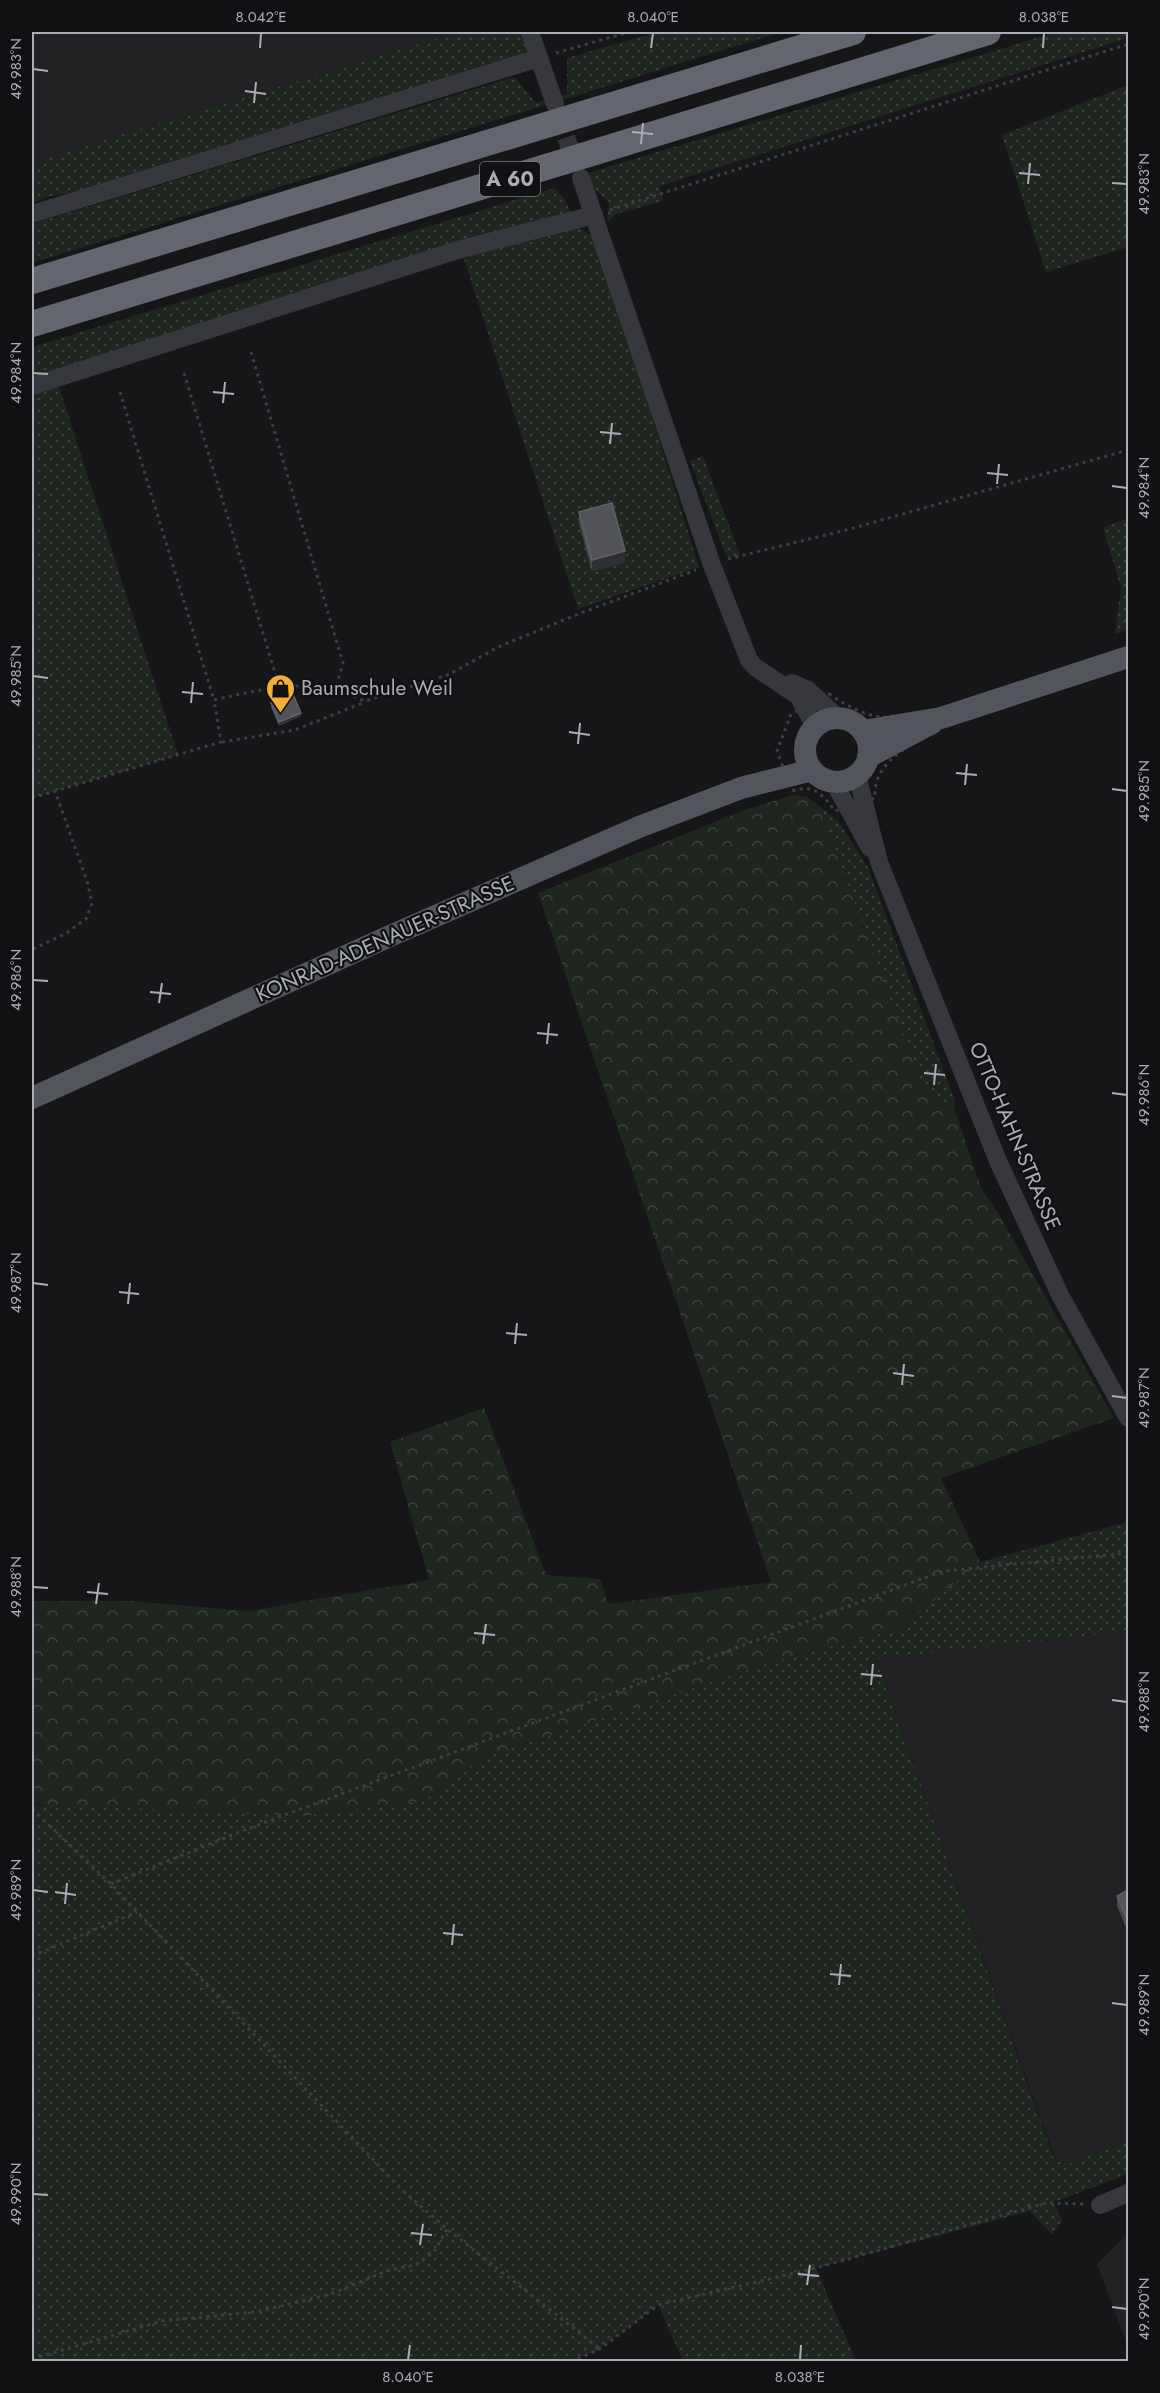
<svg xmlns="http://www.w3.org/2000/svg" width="1160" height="2393" viewBox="0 0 1160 2393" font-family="Jost,sans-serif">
<defs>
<pattern id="grass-dots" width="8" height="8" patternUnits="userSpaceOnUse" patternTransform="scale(1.5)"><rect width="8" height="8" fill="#1e261f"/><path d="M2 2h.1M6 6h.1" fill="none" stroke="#3c433d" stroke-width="1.8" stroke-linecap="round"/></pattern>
<pattern id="forest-crowns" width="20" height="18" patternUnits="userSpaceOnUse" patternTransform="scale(1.5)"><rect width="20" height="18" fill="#1e261f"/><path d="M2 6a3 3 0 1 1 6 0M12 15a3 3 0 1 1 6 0" fill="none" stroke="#3c433d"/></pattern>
</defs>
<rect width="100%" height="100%" fill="#161618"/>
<!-- built -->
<g fill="#222225">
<polygon points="32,32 458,32 32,162"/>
<polygon points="1128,1631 1128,2141 1069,2163 1056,2161 876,1659"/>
<polygon points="1128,2233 1128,2347 1097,2264"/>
</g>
<!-- grass -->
<g fill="url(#grass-dots)">
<polygon points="458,32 525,32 528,50 522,56 104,186 52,196 32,203 32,162"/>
<polygon points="657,32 782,32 32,263 32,224 515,77 536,103 567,94 567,58"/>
<polygon points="1057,32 1128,32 1128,38 660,186 663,201 616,214 607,222 609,202 594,189 588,173"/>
<polygon points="1128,85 1128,247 1046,272 1002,135"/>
<polygon points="554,188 564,198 572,214 457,245 32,377 32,347"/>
<polygon points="573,225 596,238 699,567 578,609 462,253"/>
<polygon points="58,384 178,755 32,798 32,393"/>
<polygon points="703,456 740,555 727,558 690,461"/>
<polygon points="1128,518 1128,630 1115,634 1121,587 1103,528"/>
<polygon points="819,806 838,821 868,867 955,1101 954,1107 924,1091"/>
<polygon points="1128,1522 1128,1631 876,1659 1055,2161 1070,2163 1128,2141 1128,2174 1054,2202 1062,2221 1052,2235 1030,2211 816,2268 856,2361 683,2361 658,2305 600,2349 571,2361 32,2361 32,1805 423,1801 485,1757 778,1660 899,1629 980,1562"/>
</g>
<!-- forest -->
<polygon fill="url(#forest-crowns)" points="793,795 807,797 819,806 924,1091 954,1107 981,1188 1000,1216 1114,1418 941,1478 980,1562 899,1629 778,1660 485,1757 423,1801 304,1816 32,1804 32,1601 131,1601 248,1611 429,1580 390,1442 484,1408 546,1575 600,1579 608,1604 771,1582 538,893 747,809"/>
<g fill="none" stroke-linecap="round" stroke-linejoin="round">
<!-- minor-tunnel -->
<polyline stroke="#333438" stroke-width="18" stroke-dasharray="18 9" stroke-linecap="butt" points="557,112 577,168"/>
<!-- path -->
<g stroke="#3d3f44" stroke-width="3" stroke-dasharray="3 4.5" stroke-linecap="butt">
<polyline points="556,53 629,32"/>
<polyline points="610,210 1128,44"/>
<polyline points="251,352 343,663 336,687"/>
<polyline points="184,373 279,686"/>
<polyline points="120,392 214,700"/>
<polyline points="728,559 850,529 1128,450"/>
<path d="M829,694C845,705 873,721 893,716L904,749C887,761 873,776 875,798L835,811C822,793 813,784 792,791L777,751L791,714Z"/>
<polyline points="222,742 295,730 365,702"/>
<path d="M32,798L221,742L214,700C253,691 292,682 333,687C345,688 354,699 366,701L450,674L498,647L581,613L696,570"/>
<polyline points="33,949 65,934 86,919 92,903 87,881 55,791"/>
<polyline points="32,1809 111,1884 401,2189 447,2229 600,2349"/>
<polyline points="111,1884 247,1829 943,1571 1128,1553"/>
<polyline points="32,1956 137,1912"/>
<polyline points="32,2359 162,2321 255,2312 328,2295 392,2269 416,2265 434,2252 447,2229"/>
<polyline points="571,2362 600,2349 658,2305 816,2268 1046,2203 1084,2204"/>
</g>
<!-- minor -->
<g stroke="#37383d" stroke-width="18">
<polyline points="530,32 555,104"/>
<polyline points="581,178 712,565 749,660 755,667 798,696 815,726"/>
<polyline points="32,214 539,58"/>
<polyline points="32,386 461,249 594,215"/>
<polyline points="792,683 808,690 838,718"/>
<polyline points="857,775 879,862 998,1161 1060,1295 1128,1418"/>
<polyline points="833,781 870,848"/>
<polyline points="1100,2205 1128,2193"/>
</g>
<!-- major -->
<g stroke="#53555c" stroke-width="22">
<circle cx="837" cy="750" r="32"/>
<polyline points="863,731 941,718 1128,657"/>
<polyline points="868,757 932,723"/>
<polyline points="32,1098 390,936 639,827 741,788 812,770"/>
</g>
<!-- highway -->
<g stroke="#63666e" stroke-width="26">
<polyline points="32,281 853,32"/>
<polyline points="32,324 988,32"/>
</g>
</g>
<!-- wall -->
<g fill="#47494d">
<polygon points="579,512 625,562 592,571 579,523"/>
<polygon points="271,703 301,716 279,726 271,707"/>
<polygon points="1128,1890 1128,1932 1117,1906 1117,1896"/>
</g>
<!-- shaded-wall -->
<g fill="#2f3033">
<polygon points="625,551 625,562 592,571 592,560"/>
<polygon points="301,713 301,716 279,726 279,722"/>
</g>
<!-- building -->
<g fill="#525359" stroke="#5f6168" stroke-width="1.5">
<polygon points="612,503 625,551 592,560 579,512"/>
<polygon points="293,694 301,713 279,722 271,703"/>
<polygon points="1128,1890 1128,1921 1117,1896"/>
</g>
<!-- ticks -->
<path fill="none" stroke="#a8adb8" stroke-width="2" d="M260,48L261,33M651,48L653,33M1043,48L1044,33M33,69L48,71M245,91L266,94M254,103L256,82M632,132L653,134M641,144L643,123M1019,173L1040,175M1112,183L1127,184M1028,184L1030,163M33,373L48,374M213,392L234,394M223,403L225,382M600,432L621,434M610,444L612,423M987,473L1008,475M997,484L999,464M1112,486L1127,488M33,676L48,678M182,692L203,694M191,703L193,682M569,732L590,735M578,744L580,723M956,773L977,775M965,785L967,764M1112,789L1127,791M33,980L48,981M150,992L171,994M159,1003L162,983M537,1033L558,1035M547,1044L549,1023M924,1073L945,1075M934,1085L936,1064M1112,1093L1127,1095M33,1283L48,1285M119,1292L139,1294M128,1304L130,1283M506,1333L527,1335M515,1344L517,1323M893,1373L914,1376M902,1385L904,1364M1112,1396L1127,1398M33,1587L48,1588M87,1592L108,1594M96,1604L99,1583M474,1633L495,1635M483,1644L486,1624M861,1674L882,1676M871,1685L873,1664M1112,1700L1127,1702M33,1890L48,1892M55,1892L76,1895M65,1904L67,1883M443,1933L463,1935M452,1945L454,1924M830,1974L851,1976M839,1985L841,1964M1112,2003L1127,2005M33,2194L48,2195M411,2233L432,2235M420,2245L423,2224M798,2274L819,2276M807,2285L810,2265M1112,2307L1127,2309M408,2360L410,2345M800,2360L801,2345"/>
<!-- icons -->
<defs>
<symbol id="shop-pin" viewBox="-11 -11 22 30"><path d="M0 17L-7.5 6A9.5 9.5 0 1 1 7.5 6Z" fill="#f2b134" stroke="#111113"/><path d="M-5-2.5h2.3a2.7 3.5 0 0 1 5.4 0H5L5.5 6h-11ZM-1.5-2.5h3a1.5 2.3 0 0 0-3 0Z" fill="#111"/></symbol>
</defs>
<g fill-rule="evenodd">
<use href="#shop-pin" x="264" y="672" width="33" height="45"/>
</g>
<g text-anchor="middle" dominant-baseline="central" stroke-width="4.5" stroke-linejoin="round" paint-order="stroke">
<!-- shield labels -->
<rect fill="#111113" stroke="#7b7e86" stroke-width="1.5" x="480" y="162" width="60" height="34" rx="4.5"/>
<g font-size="20" font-weight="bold" fill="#a8adb8">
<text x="510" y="179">A 60</text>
</g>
<!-- poi labels -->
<g font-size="21" fill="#a8adb8" stroke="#111113" text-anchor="start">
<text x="301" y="688">Baumschule Weil</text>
</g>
<!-- street labels -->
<g font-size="21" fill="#a8adb8" stroke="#111113">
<text transform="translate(385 939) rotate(-24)">KONRAD-ADENAUER-STRASSE</text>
<text transform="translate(1015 1136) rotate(67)">OTTO-HAHN-STRASSE</text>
</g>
</g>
<!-- border -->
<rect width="1160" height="2393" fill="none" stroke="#111113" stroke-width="66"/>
<rect x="33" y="33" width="1094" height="2327" fill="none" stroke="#a8adb8" stroke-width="2"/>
<g font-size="15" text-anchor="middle" fill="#a8adb8">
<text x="261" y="22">8.042°E</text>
<text x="653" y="22">8.040°E</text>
<text x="1044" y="22">8.038°E</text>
<text transform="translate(16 69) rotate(-90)" y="5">49.983°N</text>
<text transform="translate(1144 184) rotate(-90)" y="5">49.983°N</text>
<text transform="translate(16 373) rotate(-90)" y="5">49.984°N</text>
<text transform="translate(1144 488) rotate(-90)" y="5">49.984°N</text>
<text transform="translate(16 676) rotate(-90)" y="5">49.985°N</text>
<text transform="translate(1144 791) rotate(-90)" y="5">49.985°N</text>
<text transform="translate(16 980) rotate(-90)" y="5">49.986°N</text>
<text transform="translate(1144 1095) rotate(-90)" y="5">49.986°N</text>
<text transform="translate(16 1283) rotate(-90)" y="5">49.987°N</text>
<text transform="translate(1144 1398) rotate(-90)" y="5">49.987°N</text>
<text transform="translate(16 1587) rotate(-90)" y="5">49.988°N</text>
<text transform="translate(1144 1702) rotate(-90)" y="5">49.988°N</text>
<text transform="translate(16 1890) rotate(-90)" y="5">49.989°N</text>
<text transform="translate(1144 2005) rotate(-90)" y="5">49.989°N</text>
<text transform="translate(16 2194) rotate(-90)" y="5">49.990°N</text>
<text transform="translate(1144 2309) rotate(-90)" y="5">49.990°N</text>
<text x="408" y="2382">8.040°E</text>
<text x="800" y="2382">8.038°E</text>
</g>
</svg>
